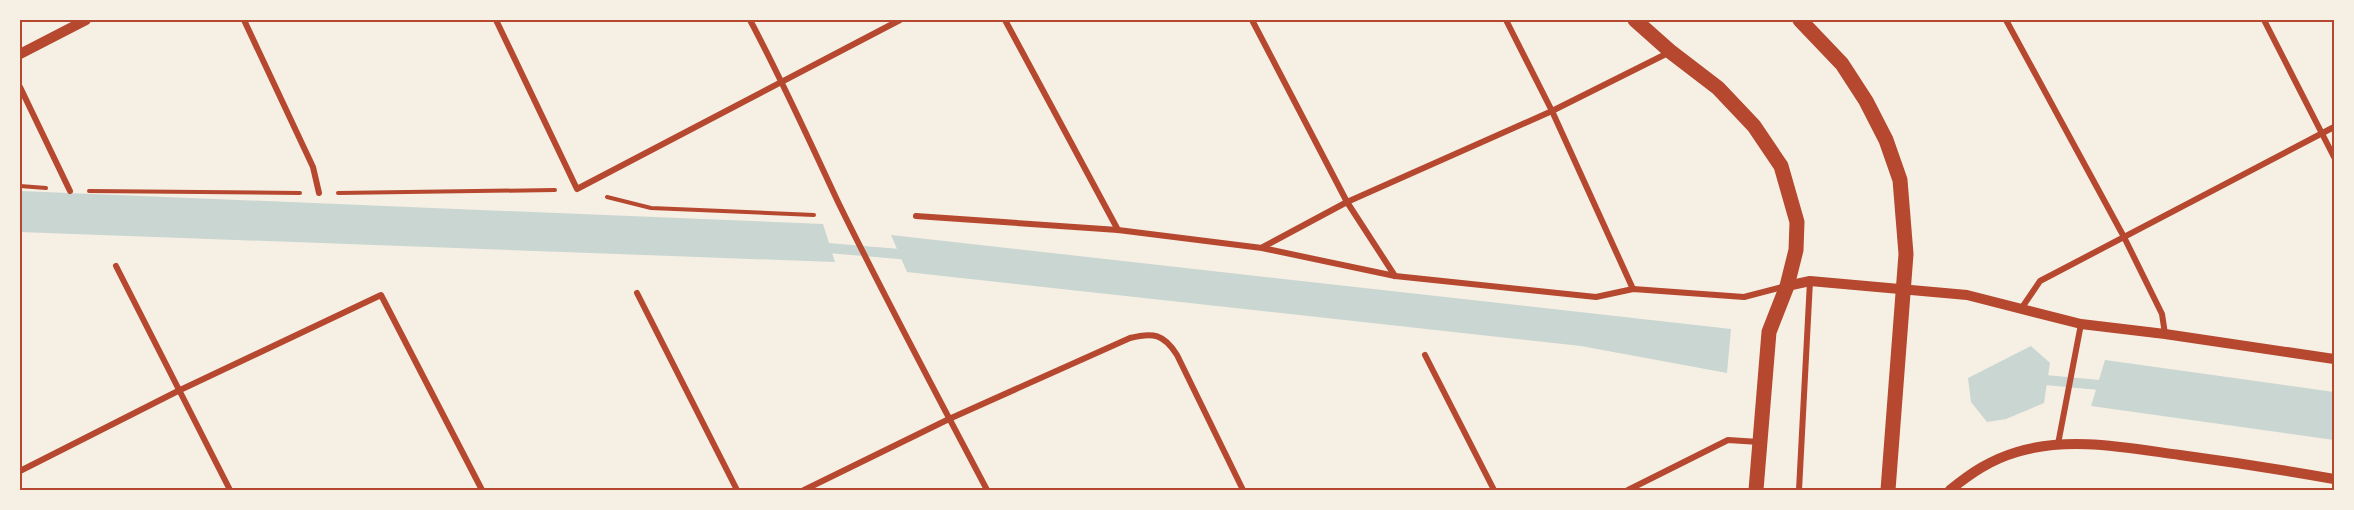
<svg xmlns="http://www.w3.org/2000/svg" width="2354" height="510" viewBox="0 0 2354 510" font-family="'Fira Sans',sans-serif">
	<rect width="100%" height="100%" fill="#f6efe4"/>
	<g fill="#c9d6d2">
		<path d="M20 191 823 224 835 262 20 232Z"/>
		<path d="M891 235 1731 329 1727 373 1581 346 907 272Z"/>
		<path d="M2031 346 2050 363 2044 403 2006 419 1987 422 1971 402 1968 378Z"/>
		<path d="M2105 360 2334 392V440L2091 406Z"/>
	</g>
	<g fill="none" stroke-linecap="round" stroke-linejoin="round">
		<g stroke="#c9d6d2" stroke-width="10">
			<path d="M816 247 911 255"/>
			<path d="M2034 379 2111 386"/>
		</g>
		<g stroke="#b5482f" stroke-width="4">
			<path d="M20 186 46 188"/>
			<path d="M89 191 300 193"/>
			<path d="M338 193 555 190"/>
			<path d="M607 197 651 208 814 215"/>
		</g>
		<g stroke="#b5482f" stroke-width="6">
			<path d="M244 20 313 167 319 193"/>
			<path d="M496 20 577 189 900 20"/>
			<path d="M750 20C782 80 810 142 839 204 886 300 937 395 987 490"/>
			<path d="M1005 20 1118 230"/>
			<path d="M1252 20 1347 202 1395 276"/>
			<path d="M1506 20 1552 111 1633 289"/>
			<path d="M2006 20 2124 237 2162 314 2165 334"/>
			<path d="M2264 20 2334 157"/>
			<path d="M20 87 70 191"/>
			<path d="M916 216 1118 230 1262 248 1395 276 1596 297 1633 289 1744 297 1786 286"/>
			<path d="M1263 247 1347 202 1552 111 1670 52"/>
			<path d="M116 266 230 490"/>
			<path d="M637 293 737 490"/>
			<path d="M2021 309 2040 281 2334 127"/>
			<path d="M1425 355 1494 490"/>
			<path d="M2058 444 2081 324"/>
			<path d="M20 471 178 391 381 295 482 490"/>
			<path d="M804 490 949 419 1130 338C1153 332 1164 334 1177 355L1243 490"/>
			<path d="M1628 490 1728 440 1759 442"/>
			<path d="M1799 490 1810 281"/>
		</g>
		<g stroke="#b5482f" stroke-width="10">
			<path d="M20 54 86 20"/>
			<path d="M1787 286 1810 281 1967 295 2081 324 2165 334 2334 359"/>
			<path d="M1950 490C1971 473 1990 460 2017 452 2069 436 2128 448 2180 455 2232 462 2283 470 2334 479"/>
		</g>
		<g stroke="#b5482f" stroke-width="15">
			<path d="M1635 20 1671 52 1718 88 1754 126 1781 166 1797 222 1796 250 1787 286 1769 332 1756 490"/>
			<path d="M1800 20 1842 64 1866 101 1886 140 1900 180 1906 254 1888 490"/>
		</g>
	</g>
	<rect width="2354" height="510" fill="none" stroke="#f6efe4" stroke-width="42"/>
	<rect x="21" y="21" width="2312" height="468" fill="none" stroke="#b5482f" stroke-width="2"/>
</svg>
